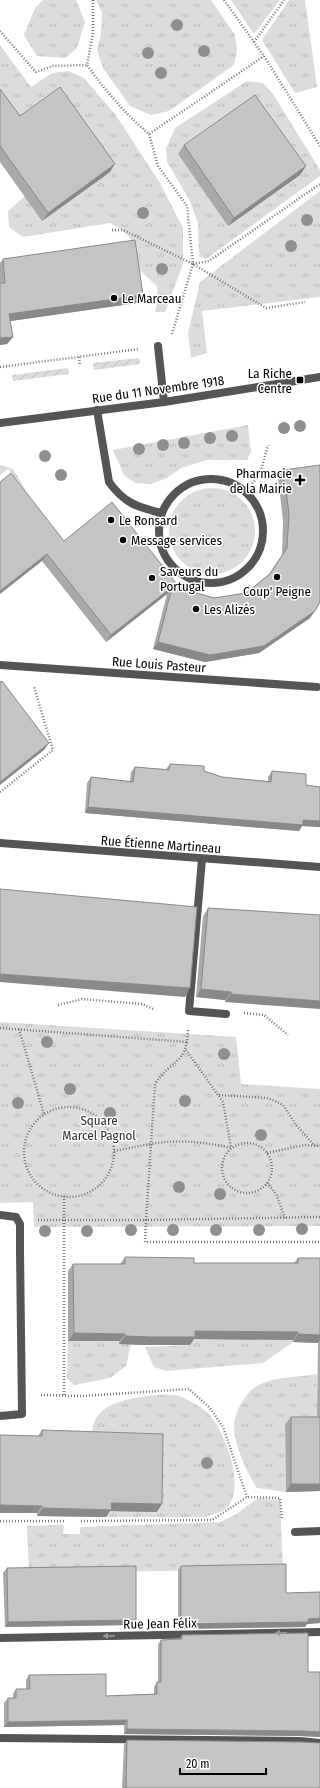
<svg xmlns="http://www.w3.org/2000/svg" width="320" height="1788" viewBox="0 0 320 1788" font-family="'Fira Sans Condensed',sans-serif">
	<defs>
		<pattern id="grass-tufts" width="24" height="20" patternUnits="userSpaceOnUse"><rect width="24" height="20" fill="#dcdcdc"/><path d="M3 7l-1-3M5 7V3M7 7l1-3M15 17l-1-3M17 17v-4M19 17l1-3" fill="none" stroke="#bbb"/></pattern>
		<pattern id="garden-furrows" width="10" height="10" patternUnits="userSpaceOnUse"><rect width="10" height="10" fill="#dcdcdc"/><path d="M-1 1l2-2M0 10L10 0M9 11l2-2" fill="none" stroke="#bbb"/></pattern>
	</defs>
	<rect width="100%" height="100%" fill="#fff"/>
	<g fill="url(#grass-tufts)">
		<path d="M43 0H76L85 22 77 48 65 58 37 56 24 35 35 8Z"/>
		<path d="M96 0H211L235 35 237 50 234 65 169 111 151 115 130 106 103 68 97 50 101 34 102 12Z"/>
		<path d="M231 0H280L254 34Z"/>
		<path d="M289 0H305L317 87 295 93 262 40Z"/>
		<path d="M0 45 31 87 52 73 68 71 84 78 115 114 160 183 183 228V264L165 312H155L158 300 157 286 137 268C134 243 135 236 110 223L23 237 9 227 8 211 25 196 14 124 0 105Z"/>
		<path d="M247 81 263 83 273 94 320 170V176L206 259 199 256 198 223 189 199 167 162 166 149 175 128Z"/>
		<path d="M320 191V297L202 311 207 353 191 358 188 333 200 282Z"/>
		<path d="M248 425 251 452 247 460H207L181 468 167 478 151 484 135 483 124 475 113 450Z"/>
		<path d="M0 465 13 469 27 492 8 469 0 475Z"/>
		<circle cx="212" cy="531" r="43"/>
		<path d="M0 1022 236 1037 241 1084 320 1089V1226L34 1227 33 1202 0 1203Z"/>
		<path d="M189 1339 293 1340V1342L263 1363 166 1371 154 1367 145 1347 190 1345Z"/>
		<path d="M68 1341H119L120 1344H131L126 1366 110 1378 74 1385 67 1378Z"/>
		<path d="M317 1374V1428L285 1425 286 1492 257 1488C247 1473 235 1446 234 1428 234 1413 245 1393 257 1386 271 1377 301 1377 317 1374Z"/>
		<path d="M158 1395C165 1395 176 1394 182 1397 192 1402 206 1409 212 1418 226 1436 242 1480 231 1502 227 1511 214 1514 205 1517H106C102 1452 55 1403 158 1395Z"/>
		<path d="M258 1498 280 1500 283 1569 29 1573 27 1526 64 1525 63 1534H80V1527L220 1522 235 1515Z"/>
	</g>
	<g fill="url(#garden-furrows)">
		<path d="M139 358 140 364 94 370 93 363Z"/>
		<path d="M68 368 69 374 13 381 12 375Z"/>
	</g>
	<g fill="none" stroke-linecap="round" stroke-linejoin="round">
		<g stroke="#777" stroke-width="2.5" stroke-dasharray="1 2" stroke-linecap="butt">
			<path d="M93 0V33L87 65C105 90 125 114 149 134L264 56"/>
			<path d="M224 0 264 56 320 146"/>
			<path d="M0 31 36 72 53 66 87 65"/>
			<path d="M254 42 284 0"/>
			<path d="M149 134 158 166 187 206 193 264 172 334"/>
			<path d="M112 230H123L193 264 266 308 305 302"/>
			<path d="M193 264 209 261 320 184"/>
			<path d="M79 357 80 366"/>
			<path d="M0 367 139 349"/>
			<path d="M247 491 260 474 268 445"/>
			<path d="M0 792 53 750 34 687"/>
			<path d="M58 1005 82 999 142 1004 153 1009"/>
			<path d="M244 1013 264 1015 288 1035"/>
			<path d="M0 1028 188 1042"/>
			<path d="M19 1029 44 1114"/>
			<path d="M219 1095 267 1098 275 1101 283 1105 297 1126 315 1146"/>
			<circle cx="69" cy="1152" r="45"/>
			<circle cx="247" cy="1168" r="25"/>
			<path d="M114 1151C126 1149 138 1146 151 1144 178 1139 205 1142 231 1148L223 1102 186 1050"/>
			<path d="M267 1153 305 1145 320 1146"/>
			<path d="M267 1183 276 1194 285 1218"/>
			<path d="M64 1196V1396"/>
			<path d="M320 1217 146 1220 145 1242H320"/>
			<path d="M38 1220H146L155 1084C171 1059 187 1065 188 1030"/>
			<path d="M41 1395 83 1396 189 1389 210 1408 223 1427 247 1497"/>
			<path d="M0 1521H64"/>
			<path d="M81 1521 212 1520 247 1497 280 1498 282 1519"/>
		</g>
		<g stroke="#555" stroke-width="8">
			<path d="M158 346 164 402"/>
			<path d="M97 410 109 482C124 503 137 507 161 513"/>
			<circle cx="211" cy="531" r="52"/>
			<path d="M202 859 189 1011 226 1014"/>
			<path d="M0 1215 16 1217 20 1224V1250"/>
			<path d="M0 1738 300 1741 320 1743"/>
		</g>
		<g stroke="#555" stroke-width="8">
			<path d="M0 423 164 402 320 377"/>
			<path d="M0 665 317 687"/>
			<path d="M0 843 320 867"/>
			<path d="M0 1416 22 1414 20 1250"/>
			<path d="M295 1532 320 1531"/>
			<path d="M0 1638 320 1632"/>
		</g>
	</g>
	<g fill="#8f8f8f">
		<circle cx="177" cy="25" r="6"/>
		<circle cx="204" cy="51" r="6"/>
		<circle cx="148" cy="53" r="6"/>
		<circle cx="161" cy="73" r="6"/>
		<circle cx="143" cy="213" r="6"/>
		<circle cx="307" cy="220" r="6"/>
		<circle cx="291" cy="246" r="6"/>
		<circle cx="162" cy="269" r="6"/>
		<circle cx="300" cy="426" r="6"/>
		<circle cx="284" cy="428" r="6"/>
		<circle cx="232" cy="436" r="6"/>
		<circle cx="210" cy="438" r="6"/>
		<circle cx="184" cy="443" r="6"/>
		<circle cx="163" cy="445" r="6"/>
		<circle cx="139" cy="449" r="6"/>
		<circle cx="45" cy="456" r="6"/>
		<circle cx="61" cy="475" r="6"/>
		<circle cx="47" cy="1042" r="6"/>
		<circle cx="224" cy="1054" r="6"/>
		<circle cx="70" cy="1089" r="6"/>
		<circle cx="185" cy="1101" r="6"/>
		<circle cx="18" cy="1103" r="6"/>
		<circle cx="110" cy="1113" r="6"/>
		<circle cx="261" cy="1135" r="6"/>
		<circle cx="179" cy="1187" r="6"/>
		<circle cx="220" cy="1194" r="6"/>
		<circle cx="302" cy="1229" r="6"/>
		<circle cx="131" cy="1230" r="6"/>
		<circle cx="173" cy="1230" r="6"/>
		<circle cx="216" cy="1230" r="6"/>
		<circle cx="259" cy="1230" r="6"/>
		<circle cx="45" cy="1231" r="6"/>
		<circle cx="87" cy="1231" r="6"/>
		<circle cx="207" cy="1463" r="6"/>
	</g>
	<g fill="#a9a9a9">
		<path d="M0 89 20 116 110 172 42 221 0 162Z"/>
		<path d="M184 145 306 166 300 175 228 226 178 154Z"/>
		<path d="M3 259 143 295 137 303 10 321 13 337 7 344 0 345V263Z"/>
		<path d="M283 470 310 618 259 653 205 662 153 649 167 594 106 642 42 561 0 482 64 541 176 583 174 586 214 598 246 593 269 574 282 555 283 521 278 477Z"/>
		<path d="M170 764 204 771 222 777 268 781V777L272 771 306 785 320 787V827L302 826 299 831 85 813 87 783 91 777 130 781 131 772 135 767 166 769Z"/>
		<path d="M208 908 320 915 225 1002V1000L196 997 203 916Z"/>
		<path d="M125 1257 194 1263H294L298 1258H320V1491L286 1492 285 1424 291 1417H317L318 1343 293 1342V1340L194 1339 190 1345H145L119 1344V1341H68V1271L73 1264H120Z"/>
		<path d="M42 1430 157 1512 110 1511 106 1517 37 1516 38 1436Z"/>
		<path d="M181 1566 286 1593 320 1592V1623L307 1624 305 1627 178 1629V1570Z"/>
		<path d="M7 1568 132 1625 5 1627 3 1573Z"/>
		<path d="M182 1635 308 1672H320V1737L300 1736 124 1734V1725L4 1727V1703L8 1698H13V1694L16 1689H26V1680L29 1675 106 1696 154 1694V1687L157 1682H158V1644L161 1640H179Z"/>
		<path d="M127 1740 320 1788H122L124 1745Z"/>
	</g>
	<g fill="#898989">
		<path d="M115 164 110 172 42 221 48 213Z"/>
		<path d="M306 166 300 175 228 226 234 218Z"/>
		<path d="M143 295 137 303 4 322 9 314Z"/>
		<path d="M13 337 7 344 0 345V338Z"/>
		<path d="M47 554 42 561 0 594V591Z"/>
		<path d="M172 587 167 594 106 642 111 635Z"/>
		<path d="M315 611 310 618 259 653 205 662 153 649 158 642Z"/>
		<path d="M49 743 44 750 0 785V782Z"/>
		<path d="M88 807 320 821V827L302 826 299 831 85 813Z"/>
		<path d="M0 974 190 988 185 997 0 982Z"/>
		<path d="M201 989 231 992 225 1000 196 997Z"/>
		<path d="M231 994 320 1001V1009L225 1002Z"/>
		<path d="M195 1331 298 1332 293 1340 194 1339 190 1345H145L119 1344 125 1336Z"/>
		<path d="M74 1333 125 1334 119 1341H68Z"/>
		<path d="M298 1334 320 1335V1340L318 1343 293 1342Z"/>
		<path d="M291 1484H320V1491L286 1492Z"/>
		<path d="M111 1503 162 1504 157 1512 110 1511 106 1517 37 1516 43 1508Z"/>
		<path d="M0 1505 42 1506 37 1513H0Z"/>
		<path d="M320 1618V1623L307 1624 305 1627 178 1629 181 1624Z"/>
		<path d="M136 1620 132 1625 5 1627 8 1622Z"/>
		<path d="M127 1720 124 1725 4 1727 8 1722Z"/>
		<path d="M127 1729 303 1731 320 1732V1737L300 1736 124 1734Z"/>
	</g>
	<g fill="#c4c4c4" stroke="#898989">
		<path d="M60 87 115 164 48 213 0 146V89L20 116Z"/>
		<path d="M255 95 306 166 234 218 184 145Z"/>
		<path d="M135 240 143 295 9 314 13 337 0 338V283H5L3 259Z"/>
		<path d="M320 465V602L315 611 264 646 210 655 158 642 172 587 111 635 47 554 0 591V482L11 473 64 541 112 502 176 583 173 586 214 598 246 593 270 574 287 548 289 513 283 470Z"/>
		<path d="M2 681 49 743 0 782V682Z"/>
		<path d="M170 764 204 766V771L222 777 271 782 272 771 306 774V785L320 787V821L303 820V825L88 807 91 777 133 782 135 767 169 770Z"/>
		<path d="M0 889 197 907 190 988 0 974Z"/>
		<path d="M208 908 320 915V1001L231 994V992L201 989Z"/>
		<path d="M125 1257 194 1258V1263H298V1258H320V1335L298 1334V1332L195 1331V1337H151L125 1336V1334L74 1333 73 1264H125Z"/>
		<rect x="291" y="1417" width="29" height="67"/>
		<path d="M42 1430 163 1434 162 1504 111 1503 112 1510 43 1508 42 1506 0 1505V1435L42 1436Z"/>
		<path d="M286 1564V1593L320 1592V1618L308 1619V1622L181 1624V1566Z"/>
		<path d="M136 1566V1620L8 1622 7 1568Z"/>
		<path d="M308 1633V1672H320V1732L303 1731 127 1729V1720L8 1722V1698H16V1689H30L29 1675 106 1674V1696L157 1694V1682H161V1640L182 1639V1635Z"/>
		<path d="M127 1740 303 1742 320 1743V1788H126Z"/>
	</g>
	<defs><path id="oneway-solid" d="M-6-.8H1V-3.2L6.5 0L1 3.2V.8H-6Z"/></defs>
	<g fill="#999">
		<use href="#oneway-solid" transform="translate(281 1633) rotate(179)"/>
		<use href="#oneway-solid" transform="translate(109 1636) rotate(179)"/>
	</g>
	<g fill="#000" stroke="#fff" stroke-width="1.5">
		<circle cx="114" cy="298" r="4"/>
		<rect x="296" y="376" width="8" height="8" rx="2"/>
		<path d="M298 474h4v4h4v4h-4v4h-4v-4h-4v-4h4z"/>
		<circle cx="111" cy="520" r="4"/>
		<circle cx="123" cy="540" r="4"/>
		<circle cx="277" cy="577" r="4"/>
		<circle cx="152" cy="578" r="4"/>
		<circle cx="196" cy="609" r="4"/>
	</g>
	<g text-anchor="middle" stroke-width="3" stroke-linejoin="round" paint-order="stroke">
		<g font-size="13" fill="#000" stroke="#fff" text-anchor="start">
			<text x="122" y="303">Le Marceau</text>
			<text x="292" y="378" text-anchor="end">La Riche<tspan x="292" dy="15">Centre</tspan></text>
			<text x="292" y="478" text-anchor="end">Pharmacie<tspan x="292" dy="15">de la Mairie</tspan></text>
			<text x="119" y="525">Le Ronsard</text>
			<text x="131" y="545">Message services</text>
			<text x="160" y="576">Saveurs du<tspan x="160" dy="15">Portugal</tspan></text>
			<text x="277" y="596" text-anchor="middle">Coup' Peigne</text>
			<text x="204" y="614">Les Alizés</text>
		</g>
		<g font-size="13" fill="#000" stroke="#fff">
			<text transform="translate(158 389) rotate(-8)" y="5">Rue du 11 Novembre 1918</text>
			<text transform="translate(159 664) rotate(4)" y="5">Rue Louis Pasteur</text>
			<text transform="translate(161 844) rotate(4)" y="5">Rue Étienne Martineau</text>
			<text transform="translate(160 1623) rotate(-1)" y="5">Rue Jean Félix</text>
		</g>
		<g font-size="13" fill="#333" stroke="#fff">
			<text x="99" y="1125">Square<tspan x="99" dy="15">Marcel Pagnol</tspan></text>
		</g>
	</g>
	<path d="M180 1768v6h86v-6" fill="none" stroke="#000000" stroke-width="2"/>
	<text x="186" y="1768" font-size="12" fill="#000000" stroke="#ffffff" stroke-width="3" paint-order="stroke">20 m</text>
</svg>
